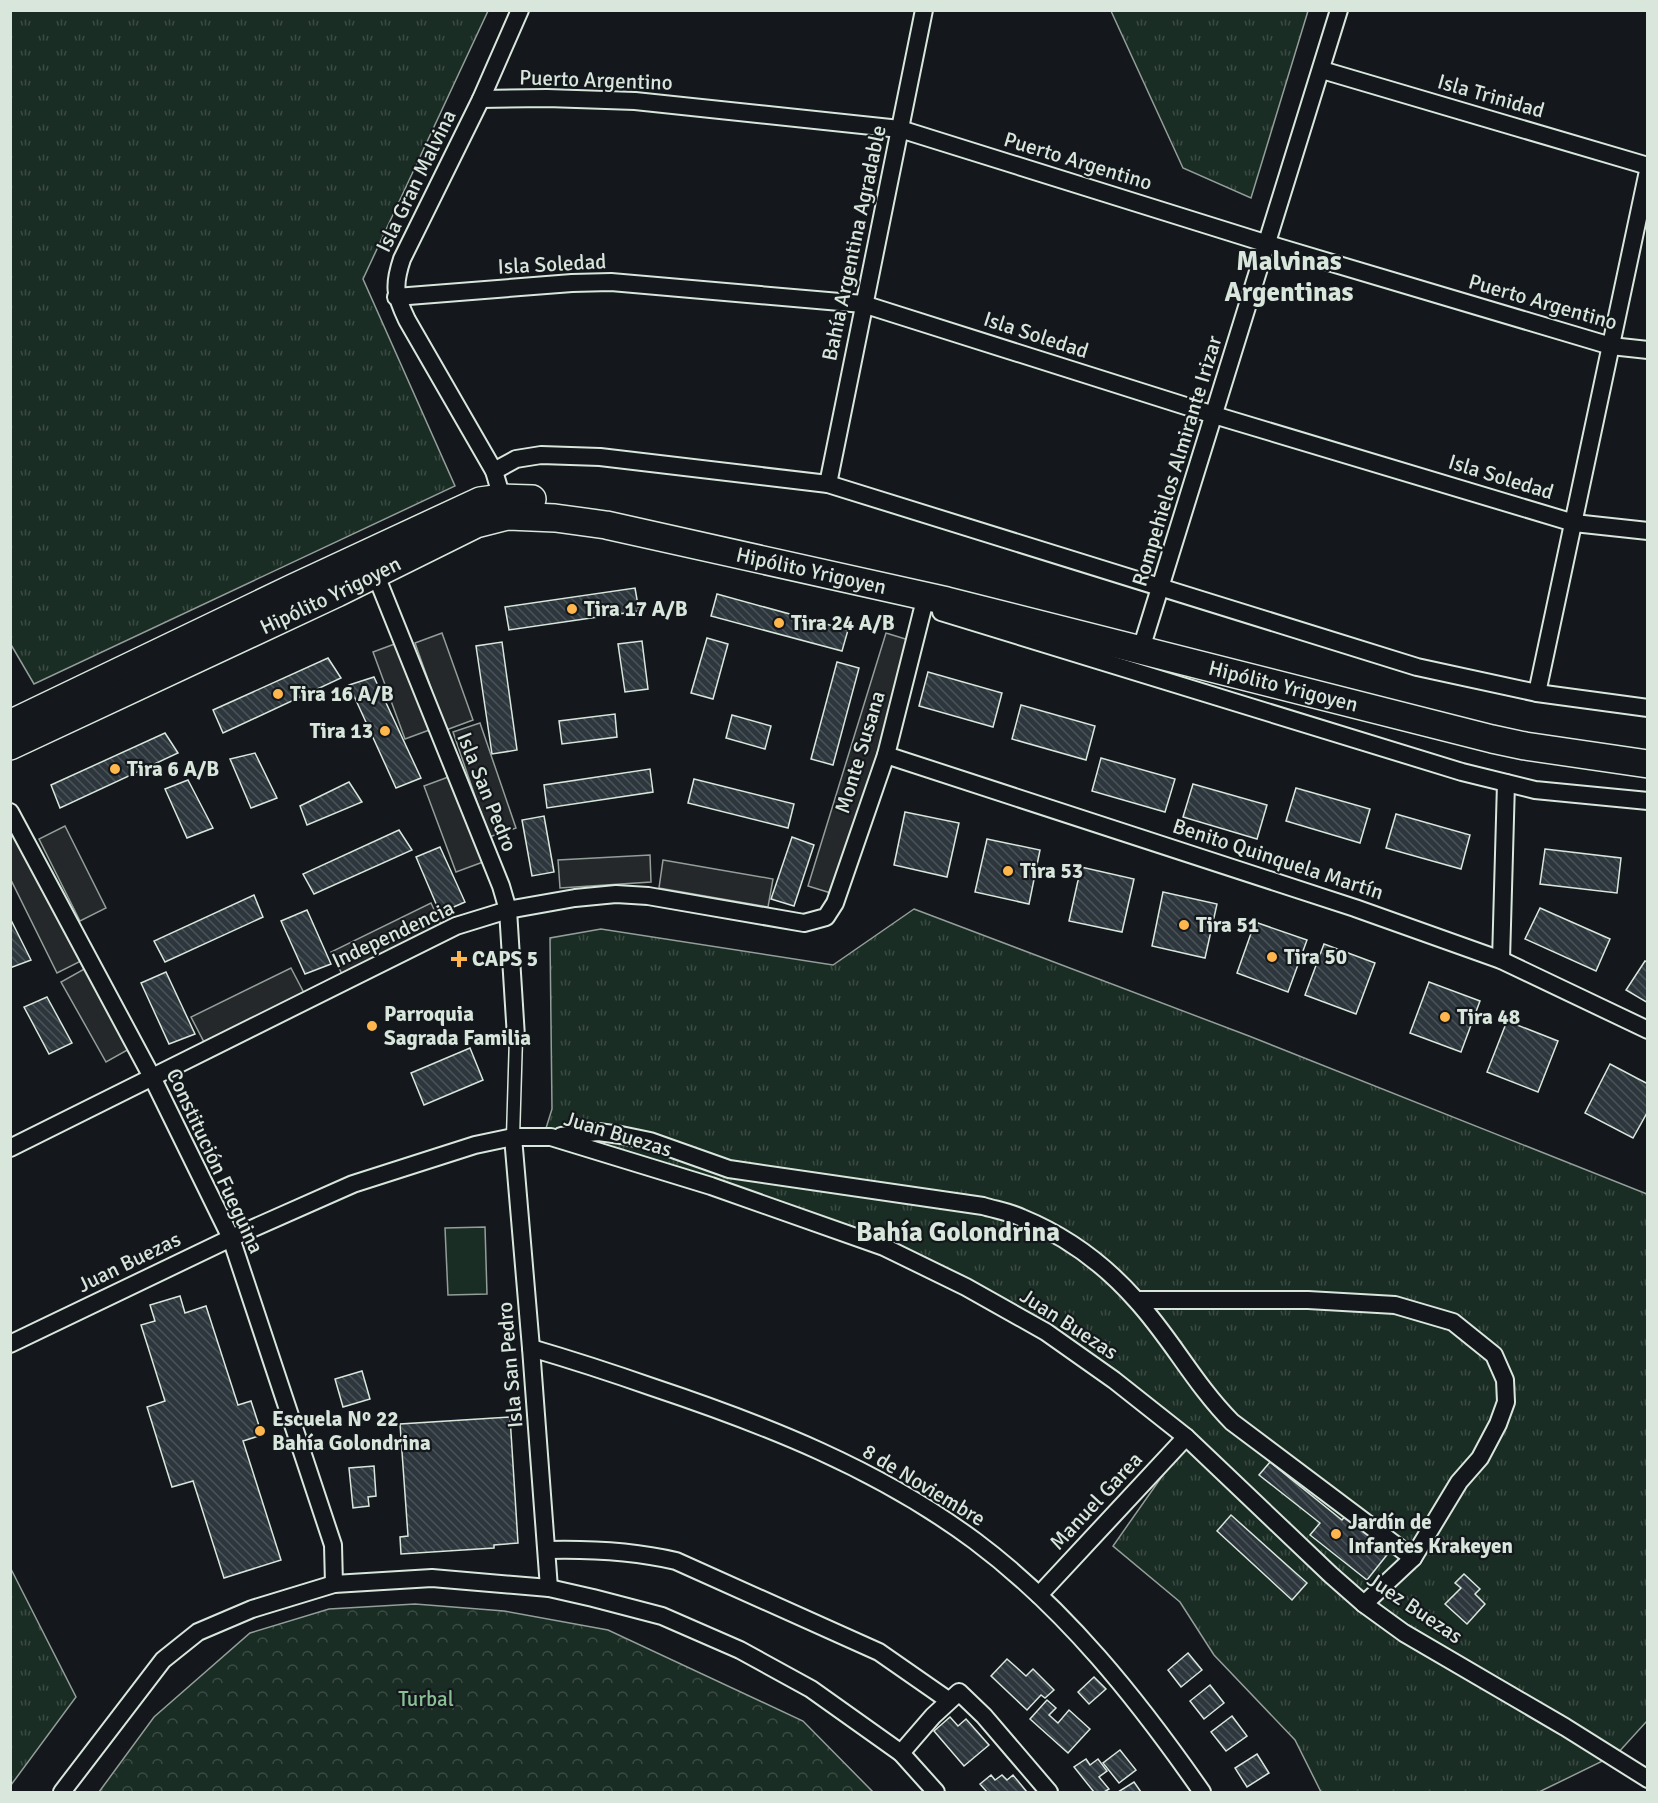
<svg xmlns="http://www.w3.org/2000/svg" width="1658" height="1803" viewBox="0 0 1658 1803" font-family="Signika,sans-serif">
	<defs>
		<pattern id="grass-tufts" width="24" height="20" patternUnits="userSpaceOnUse" patternTransform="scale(1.5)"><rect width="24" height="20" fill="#1a2d24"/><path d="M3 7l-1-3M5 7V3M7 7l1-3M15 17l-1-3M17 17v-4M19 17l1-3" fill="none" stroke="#3b4b43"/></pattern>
		<pattern id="park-crowns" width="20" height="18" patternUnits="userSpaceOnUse" patternTransform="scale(1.5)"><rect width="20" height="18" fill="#1a2d24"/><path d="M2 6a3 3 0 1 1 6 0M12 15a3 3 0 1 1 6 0" fill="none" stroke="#3b4b43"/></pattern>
		<pattern id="building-back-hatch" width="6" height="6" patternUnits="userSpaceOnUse" patternTransform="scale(1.5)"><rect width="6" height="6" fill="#2c363c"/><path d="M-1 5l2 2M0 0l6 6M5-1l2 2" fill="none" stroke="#4a5358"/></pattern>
	</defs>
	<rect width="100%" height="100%" fill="#14181c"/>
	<g fill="url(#grass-tufts)" stroke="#939e99" stroke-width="1.5">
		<path d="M10 11H488L363 279 455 486 34 684 10 643Z"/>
		<path d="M1111 11H1308L1251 198 1183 168Z"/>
		<path d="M914 909 1249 1036 1647 1194V1721L1617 1754 1539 1792H1321L1295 1740 1214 1655 1180 1602 1113 1546 1189 1438 1048 1330 885 1245 542 1141 552 1109 550 938 601 929 833 965Z"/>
		<path d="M11 1569 76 1697 11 1785Z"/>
	</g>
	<path fill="url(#park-crowns)" stroke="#939e99" stroke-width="1.5" d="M415 1604 504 1611 608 1630 803 1721 873 1792H99L154 1717 250 1633 329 1609Z"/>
	<path fill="#1a2d24" stroke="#939e99" stroke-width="1.5" d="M485 1227 487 1294 448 1295 445 1228Z"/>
	<g fill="#24282b" stroke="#939e99" stroke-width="1.5">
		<path d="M442 633 473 720 446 730 415 643Z"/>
		<path d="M886 633 912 641 834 894 808 886Z"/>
		<path d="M400 642 432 729 405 739 373 652Z"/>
		<path d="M480 723 516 828 489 837 453 732Z"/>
		<path d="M451 776 483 862 456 872 424 786Z"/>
		<path d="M10 820 81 961 57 973 11 880Z"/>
		<path d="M65 826 106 908 80 921 39 839Z"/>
		<path d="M650 855 651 882 560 888 558 860Z"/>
		<path d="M663 860 773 879 768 907 659 888Z"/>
		<path d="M431 903 443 929 344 978 331 952Z"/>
		<path d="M86 968 131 1048 106 1062 61 982Z"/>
		<path d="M291 968 304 993 204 1042 191 1017Z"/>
	</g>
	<g fill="url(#building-back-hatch)" stroke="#d8e6dc" stroke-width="1.5">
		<path d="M635 588 639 611 509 630 505 607Z"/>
		<path d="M717 594 848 630 842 651 711 616Z"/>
		<path d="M707 638 728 644 713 699 691 693Z"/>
		<path d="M642 641 648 689 625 692 618 644Z"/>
		<path d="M502 642 517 750 492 754 476 646Z"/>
		<path d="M328 658 341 678 223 733 213 710Z"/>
		<path d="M837 662 859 668 833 765 811 759Z"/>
		<path d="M928 672 1002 693 993 727 919 706Z"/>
		<path d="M374 677 421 778 396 788 349 685Z"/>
		<path d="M1021 705 1095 726 1086 760 1012 739Z"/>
		<path d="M615 714 617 737 562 744 559 721Z"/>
		<path d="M732 715 771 726 765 749 726 738Z"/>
		<path d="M165 733 178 753 60 808 51 785Z"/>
		<path d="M255 753 277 798 251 808 230 759Z"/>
		<path d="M1101 758 1175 779 1165 812 1092 791Z"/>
		<path d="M650 769 653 792 547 808 544 785Z"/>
		<path d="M694 779 794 804 788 828 688 803Z"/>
		<path d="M188 780 213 828 187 838 165 789Z"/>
		<path d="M349 782 362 802 307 825 300 806Z"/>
		<path d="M1193 784 1267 805 1257 839 1183 817Z"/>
		<path d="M1296 788 1370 809 1360 843 1286 821Z"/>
		<path d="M905 812 959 823 947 877 894 865Z"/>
		<path d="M1396 814 1470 835 1461 869 1386 848Z"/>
		<path d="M544 816 554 872 532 876 522 820Z"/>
		<path d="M399 830 412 850 314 894 303 874Z"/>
		<path d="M792 837 814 845 794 906 771 899Z"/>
		<path d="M987 839 1040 850 1029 904 975 892Z"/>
		<path d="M440 847 465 902 440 913 416 857Z"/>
		<path d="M1545 849 1621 858 1617 893 1540 884Z"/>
		<path d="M1081 867 1134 879 1122 932 1069 921Z"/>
		<path d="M1163 892 1217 904 1205 958 1152 946Z"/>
		<path d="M254 895 263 917 165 962 154 941Z"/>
		<path d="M1540 908 1610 939 1596 971 1525 939Z"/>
		<path d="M307 910 331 964 305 974 281 921Z"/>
		<path d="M10 918 31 960 10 968Z"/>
		<path d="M1255 922 1307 940 1288 992 1237 973Z"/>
		<path d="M1324 944 1375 963 1356 1014 1305 995Z"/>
		<path d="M1645 961 1648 962V1003L1626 990Z"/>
		<path d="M166 972 195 1034 169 1044 141 983Z"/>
		<path d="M1429 982 1480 1001 1461 1052 1410 1033Z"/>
		<path d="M47 997 72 1043 49 1054 24 1007Z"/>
		<path d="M1507 1021 1558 1041 1538 1092 1487 1072Z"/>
		<path d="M470 1048 483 1080 424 1105 411 1073Z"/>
		<path d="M1610 1064 1648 1084V1111L1633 1138 1585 1113Z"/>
		<path d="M180 1296 185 1313 206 1306 238 1405 251 1401 262 1435 243 1441 281 1560 224 1578 193 1481 172 1487 147 1407 165 1401 141 1325 155 1321 150 1305Z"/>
		<path d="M362 1371 370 1399 343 1407 335 1379Z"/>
		<path d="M510 1417 518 1543 494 1545V1548L401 1554 400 1537 408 1536 400 1424Z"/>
		<path d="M1270 1462 1342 1520 1346 1515 1390 1551 1367 1580 1310 1535 1320 1523 1259 1475Z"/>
		<path d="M374 1466 376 1496 368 1497 369 1506 353 1508 349 1468Z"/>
		<path d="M1231 1515 1307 1583 1292 1600 1217 1531Z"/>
		<path d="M1464 1574 1480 1589 1475 1594 1485 1604 1467 1624 1445 1604 1461 1588 1455 1583Z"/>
		<path d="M1188 1653 1202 1670 1181 1687 1168 1670Z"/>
		<path d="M1007 1659 1026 1676 1033 1669 1054 1690 1045 1698 1041 1695 1027 1710 991 1676Z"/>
		<path d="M1094 1677 1106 1689 1089 1704 1078 1692Z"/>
		<path d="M1210 1685 1224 1703 1204 1719 1190 1701Z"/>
		<path d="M1047 1700 1056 1708 1049 1715 1058 1723 1069 1710 1090 1729 1068 1753 1030 1719Z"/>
		<path d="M1232 1716 1247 1736 1226 1751 1211 1732Z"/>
		<path d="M950 1717 958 1726 966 1719 989 1745 964 1766 934 1731Z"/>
		<path d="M1120 1750 1136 1770 1119 1783 1103 1763Z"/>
		<path d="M1257 1754 1269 1773 1247 1787 1235 1768Z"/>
		<path d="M1086 1759 1090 1765 1098 1759 1107 1771 1099 1777 1109 1789 1104 1792H1094L1074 1767Z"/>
		<path d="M991 1775 995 1780 1002 1775 1007 1780 1013 1775 1027 1792H987L980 1784Z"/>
		<path d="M1134 1782 1141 1792H1118Z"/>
	</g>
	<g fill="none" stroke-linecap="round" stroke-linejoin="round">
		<defs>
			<path id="pedestrian" d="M513 1137 516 1037"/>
			<g id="minor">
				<path d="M1322 70 1648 166"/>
				<path d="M481 99 547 98 635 101 900 129 1268 244 1611 346 1648 350"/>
				<path d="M396 297 572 283 611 282 863 304 1214 415 1574 523 1648 531"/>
				<path d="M494 471 516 459 541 455 600 457 828 484 1417 667 1537 693 1648 708"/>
				<path d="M828 484 924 10"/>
				<path d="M502 498 494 471 407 320C395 295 393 286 402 259L481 99 520 10"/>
				<path d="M375 573 501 886 508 910 516 1037"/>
				<path d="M941 612 1462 772 1535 790 1648 801"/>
				<path d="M1141 649 1339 10"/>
				<path d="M1537 693 1648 171"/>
				<path d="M886 755 1355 908 1501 960 1648 1030"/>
				<path d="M10 812 152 1077 231 1238 333 1545 334 1584"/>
				<path d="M1501 960 1506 783"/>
				<path d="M561 1136 598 1132 621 1135 650 1141 729 1169 983 1206C996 1210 1010 1212 1022 1218 1066 1236 1105 1265 1136 1300 1171 1338 1195 1385 1232 1422L1413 1558"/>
				<path d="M513 1137 531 1348 549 1588"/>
				<path d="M10 1148 456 926 508 910 575 898 616 894 648 896 804 923 826 917 835 903 886 755 926 596"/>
				<path d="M1137 1300H1308L1395 1305 1453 1322 1494 1355 1505 1380 1506 1402 1498 1424 1480 1458 1459 1482 1413 1558 1364 1604"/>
				<path d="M10 1344 231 1238 353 1184 475 1145 513 1137H551L711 1186 884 1247 966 1287 1046 1332 1114 1380 1186 1437 1331 1575 1364 1604 1404 1633 1565 1727 1648 1779"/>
				<path d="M531 1348C572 1360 612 1373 652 1387 766 1425 878 1469 975 1541 1066 1609 1138 1700 1202 1792"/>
				<path d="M547 1550C590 1549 633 1551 676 1561L879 1652 948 1700"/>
				<path d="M1039 1595 1186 1437"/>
				<path d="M901 1753 933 1716 959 1692 984 1716 1049 1792"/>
				<path d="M62 1792 163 1660 198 1632 252 1609 334 1584 432 1578 549 1588 593 1598 662 1616 740 1650 811 1689 901 1753 936 1792"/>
			</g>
			<g id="primary">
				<path d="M10 724 293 588 480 501 502 498 532 499"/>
				<path id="s1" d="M10 746 337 593 476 524 507 516 555 518 606 525 947 601 1492 739 1525 746 1648 764"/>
			</g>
		</defs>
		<use href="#pedestrian" stroke="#d8e6dc" stroke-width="15"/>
		<use href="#minor" stroke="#d8e6dc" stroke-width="20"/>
		<use href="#primary" stroke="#d8e6dc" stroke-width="30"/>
		<use href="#pedestrian" stroke="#14181c" stroke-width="12"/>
		<use href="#minor" stroke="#14181c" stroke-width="16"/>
		<use href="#primary" stroke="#14181c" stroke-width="27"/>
	</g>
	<g fill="#ffb74d" stroke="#14181c" stroke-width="2">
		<circle cx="572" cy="609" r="6"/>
		<circle cx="779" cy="623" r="6"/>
		<circle cx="278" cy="694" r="6"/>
		<circle cx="385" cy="731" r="6"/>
		<circle cx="115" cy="769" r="6"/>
		<circle cx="1008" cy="871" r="6"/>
		<circle cx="1184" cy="925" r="6"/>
		<circle cx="1272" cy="957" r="6"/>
		<path d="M456 950h6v6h6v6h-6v6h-6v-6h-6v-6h6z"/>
		<circle cx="1445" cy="1017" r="6"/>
		<circle cx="372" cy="1026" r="6"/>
		<circle cx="260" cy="1431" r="6"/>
		<circle cx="1336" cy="1534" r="6"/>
	</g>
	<g text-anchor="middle" stroke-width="4.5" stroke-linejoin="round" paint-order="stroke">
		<g font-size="21" fill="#d8e6dc" stroke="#14181c">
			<text transform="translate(596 80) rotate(2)" y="7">Puerto Argentino</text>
			<text transform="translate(1491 96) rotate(16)" y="7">Isla Trinidad</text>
			<text transform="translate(1078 161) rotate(17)" y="7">Puerto Argentino</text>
			<text transform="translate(416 181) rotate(-64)" y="7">Isla Gran Malvina</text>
			<text transform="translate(854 243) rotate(-78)" y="7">Bahía Argentina Agradable</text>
			<text transform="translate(552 264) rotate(-3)" y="7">Isla Soledad</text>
			<text transform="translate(1543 302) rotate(16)" y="7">Puerto Argentino</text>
			<text transform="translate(1036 335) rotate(18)" y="7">Isla Soledad</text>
			<text transform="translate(1177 461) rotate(-73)" y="7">Rompehielos Almirante Irizar</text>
			<text transform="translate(1501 477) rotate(17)" y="7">Isla Soledad</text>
			<text dy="7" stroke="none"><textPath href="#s1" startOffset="858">Hipólito Yrigoyen</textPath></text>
			<text dy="7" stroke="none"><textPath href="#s1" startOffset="354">Hipólito Yrigoyen</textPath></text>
			<text dy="7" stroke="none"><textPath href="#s1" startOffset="1344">Hipólito Yrigoyen</textPath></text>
			<text transform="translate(860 752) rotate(-73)" y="7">Monte Susana</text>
			<text transform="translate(487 792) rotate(68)" y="7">Isla San Pedro</text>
			<text transform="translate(1278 859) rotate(18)" y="7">Benito Quinquela Martín</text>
			<text transform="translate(393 934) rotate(-25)" y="7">Independencia</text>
			<text transform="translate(618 1134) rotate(17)" y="7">Juan Buezas</text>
			<text transform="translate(215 1161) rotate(65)" y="7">Constitución Fueguina</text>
			<text transform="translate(129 1262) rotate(-26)" y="7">Juan Buezas</text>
			<text transform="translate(1069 1324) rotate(33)" y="7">Juan Buezas</text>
			<text transform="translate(510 1365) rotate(-95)" y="7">Isla San Pedro</text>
			<text transform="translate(924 1485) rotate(31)" y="7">8 de Noviembre</text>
			<text transform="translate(1096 1501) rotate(-47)" y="7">Manuel Garea</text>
			<text transform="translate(1415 1608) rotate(34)" y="7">Juez Buezas</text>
		</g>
		<g font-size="21" font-weight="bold" fill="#d8e6dc" stroke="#14181c" text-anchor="start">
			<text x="584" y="616">Tira 17 A/B</text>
			<text x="791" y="630">Tira 24 A/B</text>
			<text x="290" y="701">Tira 16 A/B</text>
			<text x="373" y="738" text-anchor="end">Tira 13</text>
			<text x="127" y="776">Tira 6 A/B</text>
			<text x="1020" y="878">Tira 53</text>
			<text x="1196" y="932">Tira 51</text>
			<text x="1284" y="964">Tira 50</text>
			<text x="472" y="966">CAPS 5</text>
			<text x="384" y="1021">Parroquia<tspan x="384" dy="24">Sagrada Familia</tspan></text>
			<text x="1457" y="1024">Tira 48</text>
			<text x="272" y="1426">Escuela Nº 22<tspan x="272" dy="24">Bahía Golondrina</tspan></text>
			<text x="1348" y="1529">Jardín de<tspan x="1348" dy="24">Infantes Krakeyen</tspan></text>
		</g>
		<g font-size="21" fill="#8ac095" stroke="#14181c">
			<text x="426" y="1706">Turbal</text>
		</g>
		<g font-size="27" font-weight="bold" fill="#d8e6dc" stroke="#14181c">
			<text x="1289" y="270">Malvinas<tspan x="1289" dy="31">Argentinas</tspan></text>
			<text x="958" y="1241">Bahía Golondrina</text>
		</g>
	</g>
	<rect width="1658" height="1803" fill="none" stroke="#d8e6dc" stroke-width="24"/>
</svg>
